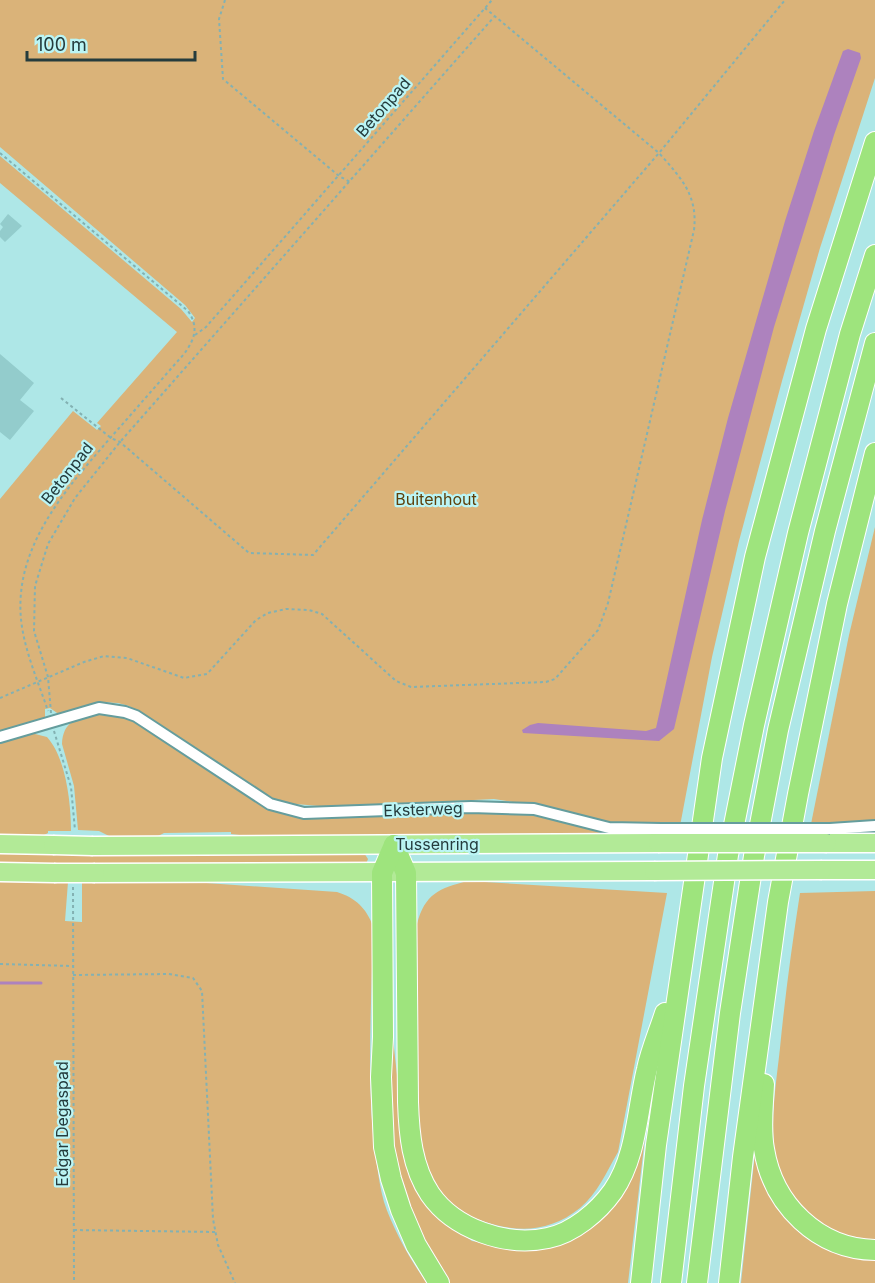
<svg xmlns="http://www.w3.org/2000/svg" width="875" height="1283" viewBox="0 0 875 1283" font-family="Inter,sans-serif">
	<rect width="100%" height="100%" fill="#aee7e7"/>
	<g fill="#dab379">
		<path d="M0 0H875V78L820 248 782 381 739 541 712 657 680 826 607 823 537 806 494 799 331 807 284 803 273 799 249 785 152 719 129 706 118 703 101 702 60 715 50 708 45 709V719L0 733V499L73 411 97 430 101 426 97 423 177 332 0 183V156L181 309 192 322 195 318 185 305 0 147Z"/>
		<path d="M875 527V821L811 824 849 635Z"/>
		<path d="M95 714 118 715 140 725 275 810 302 816C372 814 444 807 513 813 549 816 582 830 616 834L264 838 231 834V832L164 833 158 836 142 838 115 839 99 831 78 830 74 786 62 744C63 722 76 718 95 714Z"/>
		<path d="M31 733 47 737C66 758 71 803 71 831H48V833L36 839H0V741Z"/>
		<path d="M274 852 364 853 368 859 366 864 0 867V854Z"/>
		<path d="M0 880 68 882 65 921 82 922V882H192L337 892C356 898 366 908 373 926 372 995 367 1065 373 1134 376 1156 378 1180 384 1202 392 1227 411 1262 427 1283H0Z"/>
		<path d="M468 881 667 893 618 1152C607 1171 597 1194 580 1208 548 1234 513 1233 477 1219 470 1216 461 1214 456 1210 433 1193 425 1160 418 1133L417 924C425 894 439 888 468 881Z"/>
		<path d="M875 891V1239L872 1240C858 1237 841 1236 828 1229 756 1191 773 1113 780 1048 785 996 792 945 800 893Z"/>
		<path d="M392 1030 402 1120 454 1228 472 1241 516 1248 582 1231 647 1120 628 1283H446L412 1228 386 1132Z"/>
		<path d="M756 1143 782 1207 875 1255V1283H741Z"/>
	</g>
	<path fill="#ad82be" d="M848 49 860 53 861 58 834 135 774 327 725 511 674 729 659 741 523 733 522 730 530 725 538 723 646 731 656 728 702 520 728 418 785 221 814 131 843 51Z"/>
	<g fill="none" stroke-linecap="round" stroke-linejoin="round">
		<path stroke="#ad82be" stroke-width="3" d="M0 983H41"/>
	</g>
	<g fill="#93cccc">
		<path d="M8 214 22 226 5 242 0 237V231L3 227 0 224Z"/>
		<path d="M0 354 34 383 20 400 34 411 10 440 0 432Z"/>
	</g>
	<g fill="none" stroke-linecap="round" stroke-linejoin="round">
		<defs>
			<g id="minor">
				<path d="M0 737 99 708 125 712 136 716 270 804 304 813 471 807 534 809 609 828 661 829"/>
				<path d="M830 829 875 826"/>
			</g>
			<g id="trunk">
				<path d="M827 843H875"/>
				<path d="M0 844 53 845"/>
				<path d="M93 846 658 843"/>
				<path d="M822 870H875"/>
				<path d="M0 872 54 873"/>
				<path d="M95 873 654 871"/>
			</g>
			<g id="motorway">
				<path d="M394 845 406 873 408 1102C409 1134 412 1167 430 1194 454 1229 506 1247 548 1238 573 1233 598 1212 613 1191 637 1156 637 1110 647 1069 651 1050 659 1032 665 1013"/>
				<path d="M394 845 382 873 383 1037 381 1077 384 1147 391 1179 401 1210 416 1245 439 1283"/>
				<path d="M764 1084C763 1106 760 1128 764 1149 773 1205 818 1249 875 1250"/>
				<path d="M641 1283 656 1145 712 758 755 557 816 329 875 142"/>
				<path d="M671 1283 694 1086 728 855 754 725 798 533 850 334 875 255"/>
				<path d="M697 1283 730 1013 754 856 778 730 825 531 875 343"/>
				<path d="M729 1283 743 1157 778 902 798 794 837 604 875 453"/>
			</g>
		</defs>
		<use href="#minor" stroke="#659d9d" stroke-width="14"/>
		<use href="#trunk" stroke="#fff" stroke-width="21"/>
		<use href="#motorway" stroke="#fff" stroke-width="22"/>
		<g stroke="#83b1b2" stroke-width="2" stroke-dasharray="3 3" stroke-linecap="butt">
			<path d="M225 0 219 19 223 79 339 176 350 182"/>
			<path d="M0 153 188 311C199 327 195 339 184 354 160 381 136 409 112 436 68 487 14 545 21 619 24 650 38 681 48 711"/>
			<path d="M195 335 206 327 492 0"/>
			<path d="M61 398 111 438 120 442 249 553 313 555 659 153 785 0"/>
			<path d="M0 698 84 662 104 656 127 658 184 678 207 674 256 620 268 613 286 609 309 610 322 614 396 681 411 687 546 682 555 679 598 630 608 603 694 230C698 195 681 178 659 153L485 8"/>
			<path d="M51 713 48 677 34 631 35 586 48 544 75 498 120 442 494 17"/>
			<path d="M54 731 71 787 75 830"/>
			<path d="M73 887 74 1283"/>
			<path d="M0 964 73 966"/>
			<path d="M73 975 169 974 193 978 202 991 213 1219 218 1245 235 1283"/>
			<path d="M74 1230 215 1232"/>
		</g>
		<use href="#minor" stroke="#fff" stroke-width="10"/>
		<use href="#trunk" stroke="#b2ea97" stroke-width="18"/>
		<use href="#motorway" stroke="#9ee47d" stroke-width="20"/>
		<defs>
			<path id="minor-bridge" d="M661 829H830"/>
			<g id="trunk-bridge">
				<path d="M658 843H827"/>
				<path d="M53 845 93 846"/>
				<path d="M654 871 822 870"/>
				<path d="M54 873H95"/>
			</g>
		</defs>
		<use href="#minor-bridge" stroke="#659d9d" stroke-width="14" stroke-linecap="butt"/>
		<use href="#trunk-bridge" stroke="#fff" stroke-width="21" stroke-linecap="butt"/>
		<use href="#minor-bridge" stroke="#fff" stroke-width="10"/>
		<use href="#trunk-bridge" stroke="#b2ea97" stroke-width="18"/>
	</g>
	<g text-anchor="middle" stroke-width="4.5" stroke-linejoin="round" paint-order="stroke">
		<g font-size="16" fill="#253c3d" stroke="#bbf5f5">
			<text transform="translate(383 107) rotate(-49)" y="6">Betonpad</text>
			<text transform="translate(67 473) rotate(-52)" y="6">Betonpad</text>
			<text transform="translate(423 809) rotate(-2)" y="6">Eksterweg</text>
			<text x="437" y="850">Tussenring</text>
			<text transform="translate(62 1124) rotate(-90)" y="6">Edgar Degaspad</text>
		</g>
		<g font-size="16" fill="#5d3f09" stroke="#bbf5f5">
			<text x="436" y="505">Buitenhout</text>
		</g>
	</g>
	<path d="M27 51v9h168v-9" fill="none" stroke="#253c3d" stroke-width="3"/>
	<text x="36" y="51" font-size="18" fill="#253c3d" stroke="#bbf5f5" stroke-width="4.5" paint-order="stroke">100 m</text>
</svg>
